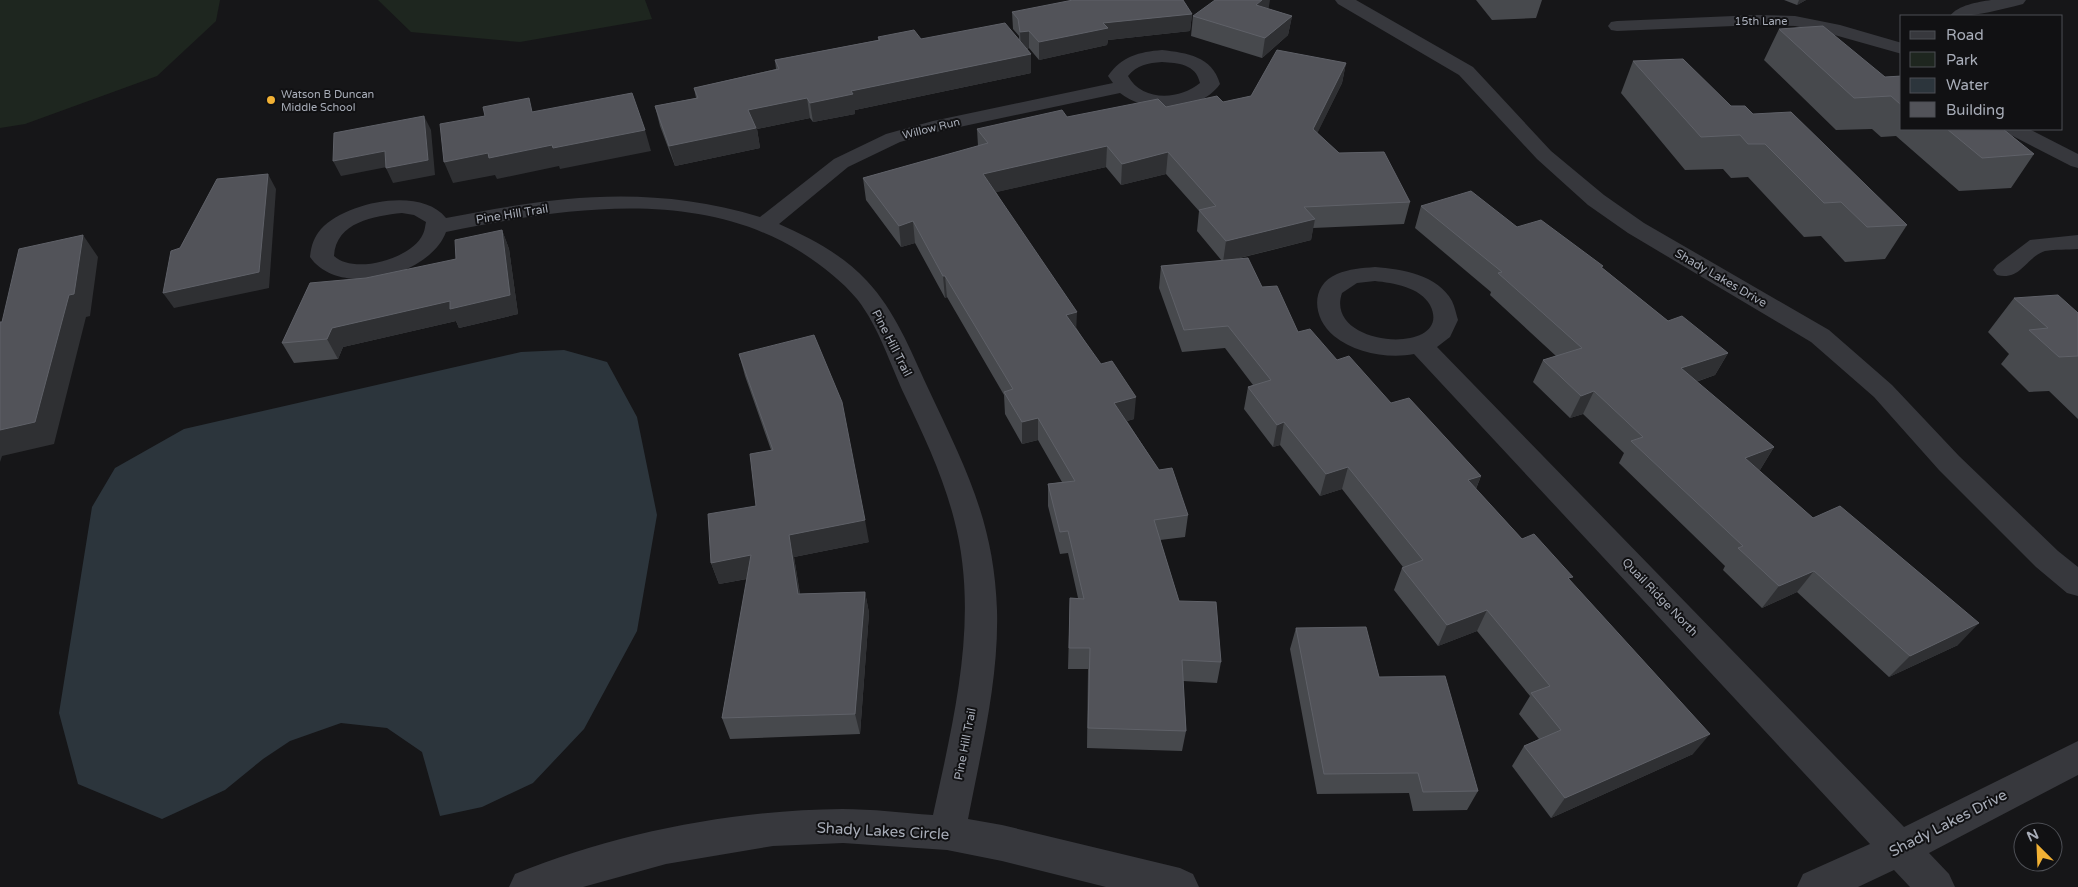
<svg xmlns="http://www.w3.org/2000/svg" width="2078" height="887" viewBox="0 0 2078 887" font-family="'Varela Round',sans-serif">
	<rect width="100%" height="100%" fill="#161618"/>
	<g fill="#1e261f">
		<path d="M0 0H220L216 21 157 76 25 124 0 128Z"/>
		<path d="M378 0H645L652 19 520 42 411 32Z"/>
	</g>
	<path fill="#2c353c" d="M564 350 607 362 637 417 657 515 637 631 584 729 533 783 482 807 440 816 422 752 387 728 341 723 290 741 263 759 225 790 162 819 78 784 59 713 92 507 115 468 184 429 521 352Z"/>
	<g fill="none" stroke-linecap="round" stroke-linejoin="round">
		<g fill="#37383d" fill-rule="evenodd">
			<path d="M1335 0H1356L1473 67 1551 151 1604 195 1644 223 1829 330 1892 385 1959 456 2058 551 2078 567V596L2067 593 2036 567 1939 470 1874 397 1811 342 1628 233 1588 205 1537 159 1459 75 1338 4Z"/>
			<path d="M1991 0H2026L2023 4C1999 10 1974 17 1950 16 1958 5 1978 2 1991 0Z"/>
			<path d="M1757 15 1795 16 1840 25 1902 43V54L1831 34 1795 26 1757 25 1617 31 1611 30 1608 26 1611 22 1617 21Z"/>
			<path d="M1162 50C1187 53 1212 56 1220 84 1200 113 1146 114 1120 93L936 132 900 142 848 167 779 224C811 238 843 255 867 281 895 311 910 349 927 386 964 465 994 520 997 610 999 680 981 751 968 819L1002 825 1180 868 1193 874 1199 887H1106L1002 861 947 850 843 843 773 846 666 864 583 887H509L515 874C615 833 733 810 842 809 872 809 903 813 933 815 954 718 980 617 954 519 943 476 924 436 905 396 890 364 879 327 857 299 841 280 821 265 801 252 695 186 561 209 446 232 430 276 339 299 310 257 311 246 314 237 321 229 346 202 421 186 446 218 558 196 649 184 760 217L834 159 886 134 933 121 1113 83 1108 76C1122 56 1139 52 1162 50ZM1162 62C1178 63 1196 64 1200 83 1180 100 1142 102 1128 76 1137 65 1148 63 1162 62ZM402 213 414 215 426 222C425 226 425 230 423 234 412 259 354 275 334 256 336 222 374 216 402 213Z"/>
			<path d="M2004 129H2029L2078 154V168L2071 166 2007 133Z"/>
			<path d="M2078 235V249C2068 250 2055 249 2045 251 2026 257 2021 281 1997 275L1993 270 1997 265 2030 240Z"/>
			<path d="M1375 267C1402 269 1438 275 1452 301 1455 307 1456 314 1458 320L1450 337 1437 347 1904 827 2078 741V775L1929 853 1949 874 1955 887H1910L1894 870 1858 887H1797L1803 874 1870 844 1414 354C1389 359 1354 353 1334 336 1313 319 1309 286 1337 274 1349 269 1362 268 1375 267ZM1375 281C1393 283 1420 287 1430 305 1456 356 1323 349 1342 293L1357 283Z"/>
		</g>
	</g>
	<g fill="#47494d">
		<path d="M1476 0H1542L1536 18 1492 20Z"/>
		<path d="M1784 0H1806L1797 5Z"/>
		<path d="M1269 9 1292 16 1288 35 1262 58 1191 36 1193 16Z"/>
		<path d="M1012 12 1192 14 1190 31 1108 40 1107 45 1039 60 1029 48 1027 49 1031 54V73L855 110V114L813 122 810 118 757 129 760 148 675 166 660 126 655 106 696 98 694 88 776 69 775 60 878 40V37L921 39H1019V36L1013 29Z"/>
		<path d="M1779 29 1885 77 1902 76V129H2003L2034 154 2011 188 1959 191 1896 136 1881 137 1872 129 1836 130 1764 60Z"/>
		<path d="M1633 61 1731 106 1907 225 1885 259 1845 262 1821 236 1804 237 1748 177 1731 178 1723 169 1685 170 1621 93Z"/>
		<path d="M1346 63 1342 83 1317 133 1339 153 1410 202 1404 224 1313 228 1311 240 1236 259 1262 287 1298 332 1337 360 1481 476 1476 489 1522 539 1570 581 1693 754 1551 818 1512 766 1524 746 1539 739 1519 714 1530 696 1477 631 1438 646 1394 590 1402 568 1403 567 1342 489 1320 496 1280 445 1273 447 1244 409 1248 387 1253 385 1225 348 1182 352 1159 288 1161 266 1222 261 1197 231 1199 211 1166 174 1121 185 1106 167 996 192 1077 329 1134 419 1127 421 1188 515 1185 537 1160 540 1179 601 1221 662 1217 683 1183 681 1186 731 1182 751 1087 748 1088 669H1068L1070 598H1078L1068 553 1060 554 1048 506V484L1062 482 1038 440 1022 444 1005 414 1004 395 947 297 945 298 915 243 901 247 866 200 863 178 978 146 977 129 1067 117 1223 102 1251 96Z"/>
		<path d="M1421 206 1517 227 1602 268 1668 321 1728 353 1715 375 1696 382 1774 447 1760 470H1758L1958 645 1889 677 1797 592 1762 608 1723 570 1725 566 1619 463 1624 453 1583 414 1570 418 1533 382 1543 360 1556 356 1490 295 1491 292 1415 228Z"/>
		<path d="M502 230 509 249 518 314 459 328 456 321 343 347 338 359 294 363 282 343 456 259Z"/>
		<path d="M2014 298 2078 313V419L2049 391 2029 392 2001 364 2009 354 1988 332Z"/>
		<path d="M739 354 869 542 794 557 800 594 865 592 869 613 860 734 730 739 722 718 747 579 719 584 711 563 756 506 771 450 745 376Z"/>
		<path d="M1296 628 1379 677 1478 791 1467 810 1413 811 1409 793 1317 794 1290 649Z"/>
	</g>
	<g fill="#2f3033">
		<path d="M1262 0H1270L1268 12 1256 5Z"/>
		<path d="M1799 0H1806L1797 5Z"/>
		<path d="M1192 14 1190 31 1108 40 1107 45 1039 60V42L1103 23Z"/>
		<path d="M1292 16 1288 35 1262 58 1265 38Z"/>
		<path d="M1029 31V48L1021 49 1020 32Z"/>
		<path d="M1031 54V73L855 110V114L813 122 810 103 851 91Z"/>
		<path d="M1346 63 1342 83 1309 150 1313 129Z"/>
		<path d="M807 98 810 118 757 129 760 148 675 166 669 146 748 110Z"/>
		<path d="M424 116 431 130 435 175 393 183 386 168Z"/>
		<path d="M645 130 651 151 560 169 559 166 497 179 495 175 453 183 444 162 488 153Z"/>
		<path d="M1107 146 1106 167 984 195 983 174Z"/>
		<path d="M385 151 392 166 341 176 333 161Z"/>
		<path d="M1168 152 1166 174 1121 185 1122 164Z"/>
		<path d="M268 174 276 189 269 288 174 308 163 293Z"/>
		<path d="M1315 219 1311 240 1223 262 1226 241Z"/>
		<path d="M913 221 915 243 901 247 899 226Z"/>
		<path d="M502 230 509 249 518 314 459 328 456 321 343 347 338 359 327 339 332 328 450 301Z"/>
		<path d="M83 235 98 257 90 316 86 317 54 444 2 456 0 462V430Z"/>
		<path d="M943 276H945L947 297 945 298Z"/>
		<path d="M1077 312 1076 334 1066 315Z"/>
		<path d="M1728 353 1715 375 1669 391 1681 368Z"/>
		<path d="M1594 391 1583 414 1570 418 1581 396Z"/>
		<path d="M1136 397 1134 419 1113 425 1114 403Z"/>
		<path d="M1038 418V440L1022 444V422Z"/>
		<path d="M1284 422 1280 445 1273 447 1277 425Z"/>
		<path d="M1774 447 1760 470 1730 480 1745 458Z"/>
		<path d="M1348 467 1342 489 1320 496 1326 474Z"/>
		<path d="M1481 476 1472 498 1468 480Z"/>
		<path d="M865 520 869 542 794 557 803 615 798 594 789 535Z"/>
		<path d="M751 555 757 577 719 584 711 563Z"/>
		<path d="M1814 571 1797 592 1762 608 1779 586Z"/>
		<path d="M865 592 869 613 860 734 855 714Z"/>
		<path d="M1487 610 1477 631 1438 646 1447 625Z"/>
		<path d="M1979 623 1958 645 1889 677 1910 656Z"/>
		<path d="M1710 734 1693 754 1551 818 1565 798Z"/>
	</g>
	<g fill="#525359" stroke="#5f6168">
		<path d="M1073 0H1183L1192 14 1103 23 1108 28 1039 42 1029 31 1020 32 1018 19 1012 12Z"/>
		<path d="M1215 0H1262L1256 5 1292 16 1265 38 1193 16Z"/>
		<path d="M1005 23 1031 54 851 91 853 94 810 103 807 98 748 110 756 128 669 146 655 106 698 98 694 88 779 69 775 60 880 40 878 37 914 30 921 39Z"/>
		<path d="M1823 26 1885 77 1902 76V104H1900L1891 96 1854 98 1779 29Z"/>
		<path d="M1277 50 1346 63 1313 129 1339 153 1384 152 1410 202 1304 207 1315 219 1226 241 1199 210 1216 206 1168 152 1122 164 1107 146 983 174 1077 312 1066 315 1101 364 1112 361 1136 397 1114 403 1159 470 1172 468 1188 515 1154 520 1179 601 1216 602 1221 662 1182 660 1186 731 1088 728 1090 648H1069L1070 598 1084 599 1068 531 1060 532 1048 484 1075 481 1038 418 1022 422 1004 392 1013 389 945 276H943L913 221 899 226 863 178 988 143 977 129 1062 110 1067 117 1158 99 1166 107 1217 96 1223 102 1251 96Z"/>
		<path d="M1683 59 1731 106H1745L1753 114 1791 112 1907 225 1867 227 1841 202 1824 203 1765 144H1748L1740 135 1701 137 1633 61Z"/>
		<path d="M632 93 645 130 553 148 552 145 489 158 488 153 444 162 440 124 485 116 483 107 529 98 532 112Z"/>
		<path d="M424 116 428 160 386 168 385 151 333 161 334 133Z"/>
		<path d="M1947 129H2003L2034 154 1982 158Z"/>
		<path d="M268 174 259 272 163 293 171 251 180 248 217 179Z"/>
		<path d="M1471 191 1517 227 1541 220 1603 266 1601 267 1668 321 1682 316 1728 353 1681 368 1774 447 1745 458 1813 518 1840 506 1979 623 1910 656 1814 571 1779 586 1738 548 1743 546 1631 441 1643 437 1594 391 1581 396 1543 360 1582 348 1498 273 1502 272 1421 206Z"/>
		<path d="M502 230 510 295 450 309V301L332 328 327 339 282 343 310 283 366 278 456 259 455 240Z"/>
		<path d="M83 235 74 294 69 295 35 422 0 430V322H2L19 249Z"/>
		<path d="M1248 258 1262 287 1277 286 1298 332 1310 329 1337 360 1349 356 1391 403 1409 398 1481 476 1468 480 1522 539 1534 534 1573 577 1568 578 1710 734 1565 798 1524 746 1561 730 1531 693 1550 686 1487 610 1447 625 1402 568 1423 560 1348 467 1326 474 1284 422 1277 425 1248 387 1271 380 1228 326 1184 330 1161 266Z"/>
		<path d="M2058 295 2078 313V356L2059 357 2029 330 2048 328 2014 298Z"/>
		<path d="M814 335 842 402 865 520 789 535 798 594 865 592 855 714 722 718 751 555 711 563 708 514 756 506 750 454 773 450 739 354Z"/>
		<path d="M1366 627 1379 677 1445 676 1478 791 1423 792 1418 773 1324 774 1296 628Z"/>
	</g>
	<circle fill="#f2b134" stroke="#111113" stroke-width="2" cx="271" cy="100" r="5"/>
	<g text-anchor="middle" stroke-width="4" stroke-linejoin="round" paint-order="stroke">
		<g font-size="11" fill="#a8adb8" stroke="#111113">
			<text x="1761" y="25">15th Lane</text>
			<text transform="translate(931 128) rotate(-14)" y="4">Willow Run</text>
		</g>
		<g font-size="11" fill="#a8adb8" stroke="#111113" text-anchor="start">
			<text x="281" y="98">Watson B Duncan<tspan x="281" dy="13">Middle School</tspan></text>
		</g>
		<g font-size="12" fill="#a8adb8" stroke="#111113">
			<text transform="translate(512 214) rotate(-9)" y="4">Pine Hill Trail</text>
			<text transform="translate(1721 278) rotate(30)" y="4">Shady Lakes Drive</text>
			<text transform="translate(892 343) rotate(63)" y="4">Pine Hill Trail</text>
			<text transform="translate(1660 597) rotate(46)" y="4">Quail Ridge North</text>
			<text transform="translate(965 744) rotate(-79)" y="4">Pine Hill Trail</text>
		</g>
		<g font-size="15" fill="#a8adb8" stroke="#111113">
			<text transform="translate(1948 823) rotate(-27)" y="5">Shady Lakes Drive</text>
			<text transform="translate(883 831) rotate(3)" y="5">Shady Lakes Circle</text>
		</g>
	</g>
	<rect x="1900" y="15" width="162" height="115" fill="#111113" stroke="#4d4f55"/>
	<rect x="1910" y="31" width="25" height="8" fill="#37383d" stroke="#4d4f55"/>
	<text x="1946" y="40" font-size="15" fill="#a8adb8">Road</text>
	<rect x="1910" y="52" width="25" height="15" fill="#1e261f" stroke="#4d4f55"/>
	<text x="1946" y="65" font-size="15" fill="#a8adb8">Park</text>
	<rect x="1910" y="78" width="25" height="15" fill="#2c353c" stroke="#4d4f55"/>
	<text x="1946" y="90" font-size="15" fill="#a8adb8">Water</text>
	<rect x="1910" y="102" width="25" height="15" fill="#525359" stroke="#4d4f55"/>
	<text x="1946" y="115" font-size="15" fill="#a8adb8">Building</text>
	<g transform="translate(2038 847) rotate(336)"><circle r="24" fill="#111113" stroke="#4d4f55"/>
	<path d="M0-4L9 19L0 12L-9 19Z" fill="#f2b134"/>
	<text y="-8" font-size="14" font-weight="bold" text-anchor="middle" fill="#a8adb8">N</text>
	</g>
</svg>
